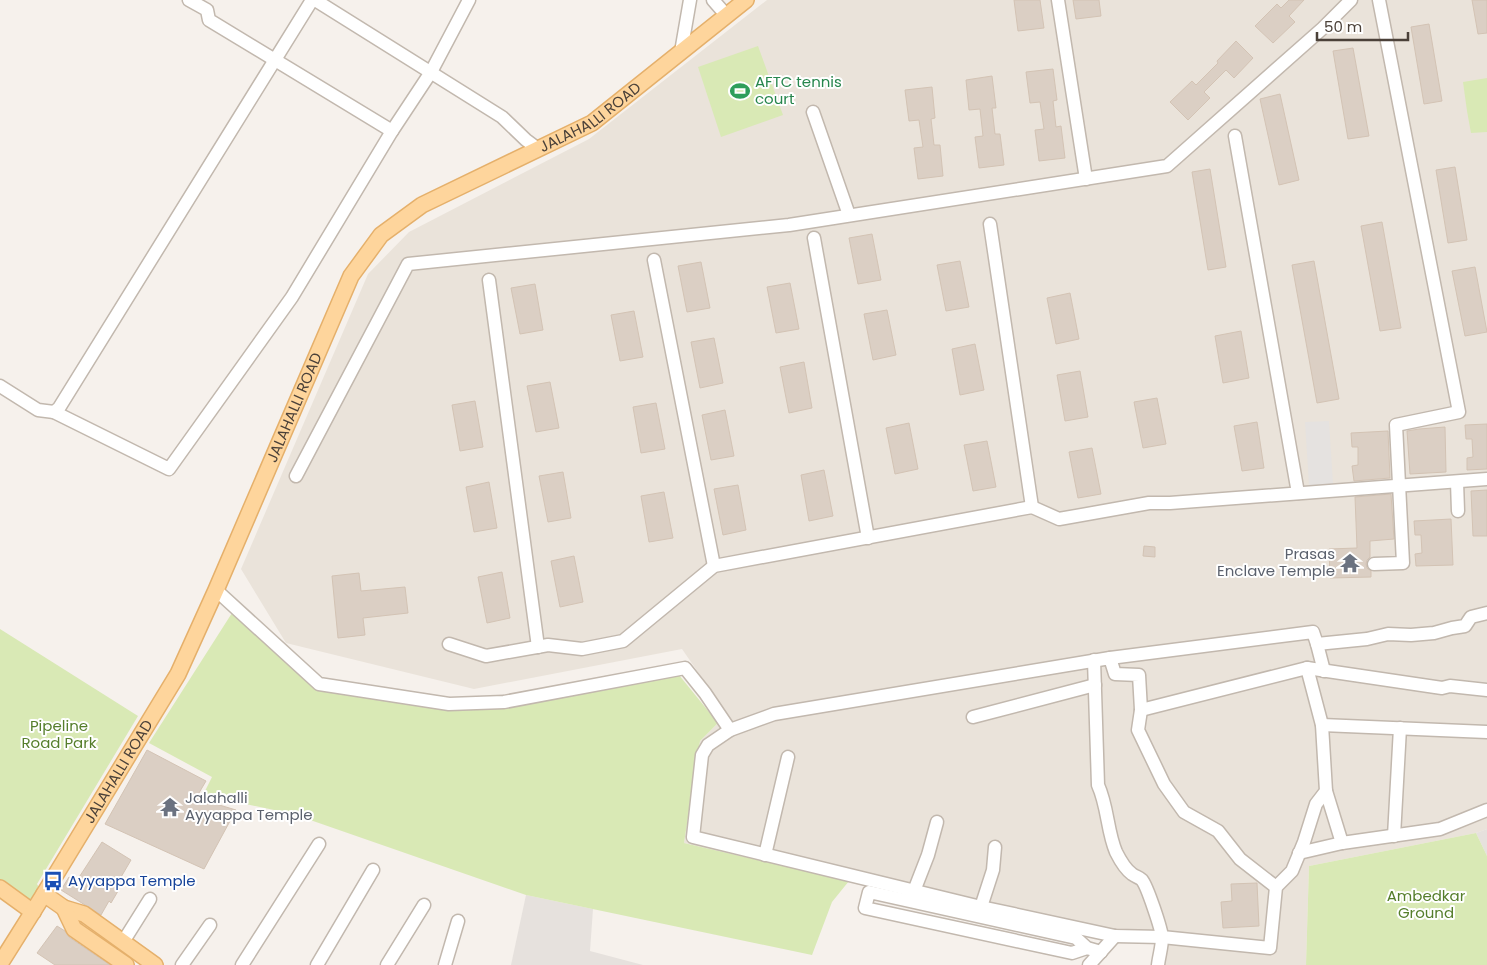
<svg xmlns="http://www.w3.org/2000/svg" width="1487" height="965" viewBox="0 0 1487 965" font-family="Poppins,sans-serif">
	<rect width="100%" height="100%" fill="#f6f1ec"/>
	<path fill="#eae3da" d="M767 0H1487V829L1476 833 1309 866 1306 965H1152L1155 944 849 881 684 843 700 741 727 714 682 649 474 689 286 643 241 569 368 274 409 232 589 139Z"/>
	<g fill="#e6e1dd">
		<path d="M1487 829V856L1476 833Z"/>
		<path d="M526 895 593 909 590 951 643 965H511Z"/>
	</g>
	<g fill="#d9e9b5">
		<path d="M758 46 783 115 721 137 698 67Z"/>
		<path d="M1487 78V132L1471 133 1467 111 1463 82Z"/>
		<path d="M232 613 313 688 450 709 679 675 718 723 700 741 684 843 849 881 832 902 812 955 526 895 293 814 203 795 212 777 149 743Z"/>
		<path d="M0 629 138 716 37 884 41 891 31 907 0 885Z"/>
		<path d="M1476 833 1487 856V965H1306L1309 866Z"/>
	</g>
	<path fill="#e5e2e0" d="M1329 421 1333 484 1309 486 1305 422Z"/>
	<g fill="#dbcfc4" stroke="#d3c3b4">
		<path d="M1014 0H1040L1044 28 1018 31Z"/>
		<path d="M1073 0H1099L1101 16 1076 19Z"/>
		<path d="M1289 0H1304L1289 16 1295 22 1273 43 1255 26 1277 4 1281 8Z"/>
		<path d="M1472 0H1487V33L1478 34Z"/>
		<path d="M1429 24 1442 101 1424 104 1411 27Z"/>
		<path d="M1236 41 1253 58 1234 78 1226 70 1204 92 1210 98 1188 120 1170 102 1192 81 1196 85 1218 63 1217 61Z"/>
		<path d="M1353 48 1369 136 1348 139 1333 51Z"/>
		<path d="M1053 69 1057 100 1053 101 1056 127 1061 126 1065 158 1039 161 1035 130 1044 129 1040 102 1030 103 1026 72Z"/>
		<path d="M992 76 996 108H992L995 134H1000L1004 165 979 168 975 137 983 136 980 109 969 110 966 80Z"/>
		<path d="M932 87 935 118 931 119 934 145H940L943 176 918 179 914 148 923 147 919 120 909 121 905 90Z"/>
		<path d="M1280 94 1299 180 1279 185 1260 99Z"/>
		<path d="M1455 167 1467 240 1448 243 1436 170Z"/>
		<path d="M1210 169 1226 267 1208 270 1192 172Z"/>
		<path d="M1382 222 1401 328 1380 331 1361 226Z"/>
		<path d="M872 234 881 280 858 284 849 238Z"/>
		<path d="M960 261 969 307 946 311 937 265Z"/>
		<path d="M1314 261 1339 399 1317 403 1292 265Z"/>
		<path d="M701 262 710 308 687 312 678 266Z"/>
		<path d="M1475 267 1487 332 1465 336 1452 271Z"/>
		<path d="M790 283 799 329 776 333 767 287Z"/>
		<path d="M535 284 543 330 520 334 511 288Z"/>
		<path d="M1070 293 1079 339 1056 344 1047 298Z"/>
		<path d="M887 310 896 355 873 360 864 314Z"/>
		<path d="M634 311 643 357 620 361 611 315Z"/>
		<path d="M1241 331 1249 378 1223 383 1215 336Z"/>
		<path d="M714 338 723 383 700 388 691 342Z"/>
		<path d="M975 344 984 390 960 395 952 349Z"/>
		<path d="M804 362 812 408 789 413 780 367Z"/>
		<path d="M1080 371 1088 417 1065 421 1057 375Z"/>
		<path d="M550 382 559 428 536 432 527 386Z"/>
		<path d="M1157 398 1166 444 1143 448 1134 402Z"/>
		<path d="M475 401 483 447 460 451 452 405Z"/>
		<path d="M656 403 665 449 641 453 633 407Z"/>
		<path d="M725 410 734 456 711 460 702 415Z"/>
		<path d="M1257 422 1264 468 1242 471 1234 426Z"/>
		<path d="M909 423 918 469 895 474 886 428Z"/>
		<path d="M1487 424V469L1467 470V458L1473 457 1472 439H1466L1465 425Z"/>
		<path d="M1445 427 1446 472 1410 474 1407 431 1419 429Z"/>
		<path d="M1388 431 1390 478 1354 481 1352 466 1358 465V447H1352L1351 433Z"/>
		<path d="M987 441 996 487 973 491 964 445Z"/>
		<path d="M1092 448 1101 494 1078 498 1069 452Z"/>
		<path d="M824 470 833 516 809 521 801 475Z"/>
		<path d="M563 472 571 518 548 522 539 476Z"/>
		<path d="M489 482 497 528 474 532 466 487Z"/>
		<path d="M738 485 746 530 723 535 714 489Z"/>
		<path d="M1487 490V536H1473L1471 491Z"/>
		<path d="M664 492 673 538 649 542 641 496Z"/>
		<path d="M1391 494 1394 539 1370 541V557L1367 560 1366 564 1367 568 1371 571V577L1330 578 1329 549 1357 548 1355 497Z"/>
		<path d="M1451 519 1453 565 1416 566 1415 554 1422 553 1421 535H1415L1414 521Z"/>
		<path d="M1144 546 1155 547V557L1143 556Z"/>
		<path d="M574 556 583 602 560 607 551 561Z"/>
		<path d="M502 572 510 618 487 623 478 577Z"/>
		<path d="M359 573 361 591 405 587 408 613 363 618 365 635 338 638 332 576Z"/>
		<path d="M147 750 206 781 196 798 236 810 204 869 105 824Z"/>
		<path d="M102 842 131 860 117 884 121 886 111 903 109 901 101 915 61 890 69 877 76 882Z"/>
		<path d="M1257 883 1259 926 1223 928 1221 902 1232 901 1231 884Z"/>
		<path d="M57 926 65 931 69 937 110 965H55L37 953Z"/>
	</g>
	<g fill="none" stroke-linecap="round" stroke-linejoin="round">
		<defs>
			<g id="minor">
				<path d="M189 0 207 10 209 20 392 131"/>
				<path d="M315 0 502 117 526 140 538 149"/>
				<path d="M713 0 727 16"/>
				<path d="M1058 0 1086 179"/>
				<path d="M681 52 690 0"/>
				<path d="M813 112 849 215"/>
				<path d="M1235 136 1298 493"/>
				<path d="M990 224 1032 507"/>
				<path d="M814 238 868 538"/>
				<path d="M654 260 714 566"/>
				<path d="M489 280 538 647"/>
				<path d="M0 386 38 410 54 412 59 408 312 0"/>
				<path d="M54 412 169 469 292 297 392 131 431 72 469 0"/>
				<path d="M296 476 408 264 789 225 1167 166 1323 28 1351 0"/>
				<path d="M1457 482 1458 511"/>
				<path d="M1374 564 1403 563 1396 425 1459 412 1379 0"/>
				<path d="M216 590 319 684 449 704 504 702 685 668 705 693 730 730"/>
				<path d="M449 644 486 656 548 645 582 649 623 641 714 566 1032 507 1059 519 1149 503H1170L1487 479"/>
				<path d="M1317 644 1324 671"/>
				<path d="M1110 658 1115 674 1139 675 1141 710 1307 668 1322 725 1326 791 1316 804 1304 842 1292 871 1276 887 1270 948 1162 937 1115 936 981 907 693 837 702 755 708 745 730 730 774 714Z"/>
				<path d="M1110 658 1313 632 1317 644 1367 639 1388 634 1411 635 1434 633 1452 628 1465 626 1471 617 1487 613"/>
				<path d="M1094 660 1098 785C1108 807 1107 831 1116 852 1120 860 1125 869 1132 874 1136 877 1139 877 1142 880 1147 886 1162 930 1162 938 1162 947 1159 956 1158 965"/>
				<path d="M1307 668 1442 688 1450 686 1487 690"/>
				<path d="M1141 710 1138 730 1164 784 1184 812 1218 831 1240 859 1276 887"/>
				<path d="M973 717 1095 685"/>
				<path d="M1322 725 1487 732"/>
				<path d="M1326 791 1342 843 1440 829 1487 810"/>
				<path d="M1394 836 1400 728"/>
				<path d="M1299 853 1342 843"/>
				<path d="M765 855 788 757"/>
				<path d="M914 891 928 855 937 822"/>
				<path d="M981 907 993 870 995 847"/>
				<path d="M123 942 150 899"/>
				<path d="M1087 948 1072 953 865 908 869 892 1076 938 1087 948 1101 952"/>
				<path d="M182 965 210 925"/>
				<path d="M242 965 319 844"/>
				<path d="M317 965 373 870"/>
				<path d="M387 965 424 905"/>
				<path d="M445 965 458 921"/>
				<path d="M1089 965 1115 936"/>
			</g>
			<g id="major">
				<path d="M0 888 33 912"/>
				<path d="M44 894 64 908 84 914 155 965"/>
				<path d="M64 908 74 929 126 965"/>
				<path id="s1" d="M0 964 44 894 178 674 216 590 351 276 381 235 422 205 592 123 746 0"/>
			</g>
		</defs>
		<use href="#minor" stroke="#c2b8ae" stroke-width="15"/>
		<use href="#major" stroke="#e5b06b" stroke-width="18"/>
		<use href="#minor" stroke="#fff" stroke-width="12"/>
		<use href="#major" stroke="#fed59c" stroke-width="15"/>
	</g>
	<defs>
		<symbol id="stadium-bare" viewBox="-9 -9 18 18"><path d="M0-5a6.5 5 0 1 0 0 10a6.5 5 0 1 0 0-10ZM-3.5-1.8h7v3.6h-7Z" fill="#2e9e5b" stroke="#fff" stroke-width="2.5" paint-order="stroke"/></symbol>
		<symbol id="temple-bare" viewBox="-9 -9 18 18"><path d="M0-6L5-2H3V0L6.5 2.5H4V6H1.5V3h-3V6H-4V2.5H-6.5L-3 0V-2H-5Z" fill="#6b7280" stroke="#fff" stroke-width="2.5" paint-order="stroke"/></symbol>
		<symbol id="bus-bare" viewBox="-9 -9 18 18"><path d="M-5-6H5V4H4V6H2V4H-2V6H-4V4H-5ZM-3.5-4V0h7V-4ZM-3.5 1.2v1.5H-2V1.2ZM2 1.2v1.5H3.5V1.2Z" fill="#1a4fb4" stroke="#fff" stroke-width="2.5" paint-order="stroke"/></symbol>
	</defs>
	<g fill-rule="evenodd">
		<use href="#stadium-bare" x="726" y="77" width="28" height="28"/>
		<use href="#temple-bare" x="1336" y="549" width="28" height="28"/>
		<use href="#temple-bare" x="156" y="793" width="28" height="28"/>
		<use href="#bus-bare" x="39" y="867" width="28" height="28"/>
	</g>
	<g text-anchor="middle" stroke-width="4" stroke-linejoin="round" paint-order="stroke">
		<g font-size="15" fill="#27864d" stroke="#fff" text-anchor="start">
			<text x="755" y="87">AFTC tennis<tspan x="755" dy="17">court</tspan></text>
		</g>
		<g font-size="15" fill="#4b4139" stroke="#fff">
			<text dy="5" stroke="none"><textPath href="#s1" startOffset="1066">JALAHALLI ROAD</textPath></text>
			<text dy="5" stroke="none"><textPath href="#s1" startOffset="631">JALAHALLI ROAD</textPath></text>
			<text dy="5" stroke="none"><textPath href="#s1" startOffset="226">JALAHALLI ROAD</textPath></text>
		</g>
		<g font-size="15" fill="#5b616d" stroke="#fff" text-anchor="end">
			<text x="1335" y="559">Prasas<tspan x="1335" dy="17">Enclave Temple</tspan></text>
			<text x="185" y="803" text-anchor="start">Jalahalli<tspan x="185" dy="17">Ayyappa Temple</tspan></text>
		</g>
		<g font-size="15" fill="#557e2b" stroke="#fff">
			<text x="59" y="731">Pipeline<tspan x="59" dy="17">Road Park</tspan></text>
			<text x="1426" y="901">Ambedkar<tspan x="1426" dy="17">Ground</tspan></text>
		</g>
		<g font-size="15" fill="#164399" stroke="#fff" text-anchor="start">
			<text x="68" y="886">Ayyappa Temple</text>
		</g>
	</g>
	<path d="M1317 32v8h91v-8" fill="none" stroke="#4b4139" stroke-width="2.5"/>
	<text x="1324" y="32" font-size="15" fill="#4b4139" stroke="#ffffff" stroke-width="4" paint-order="stroke">50 m</text>
</svg>
